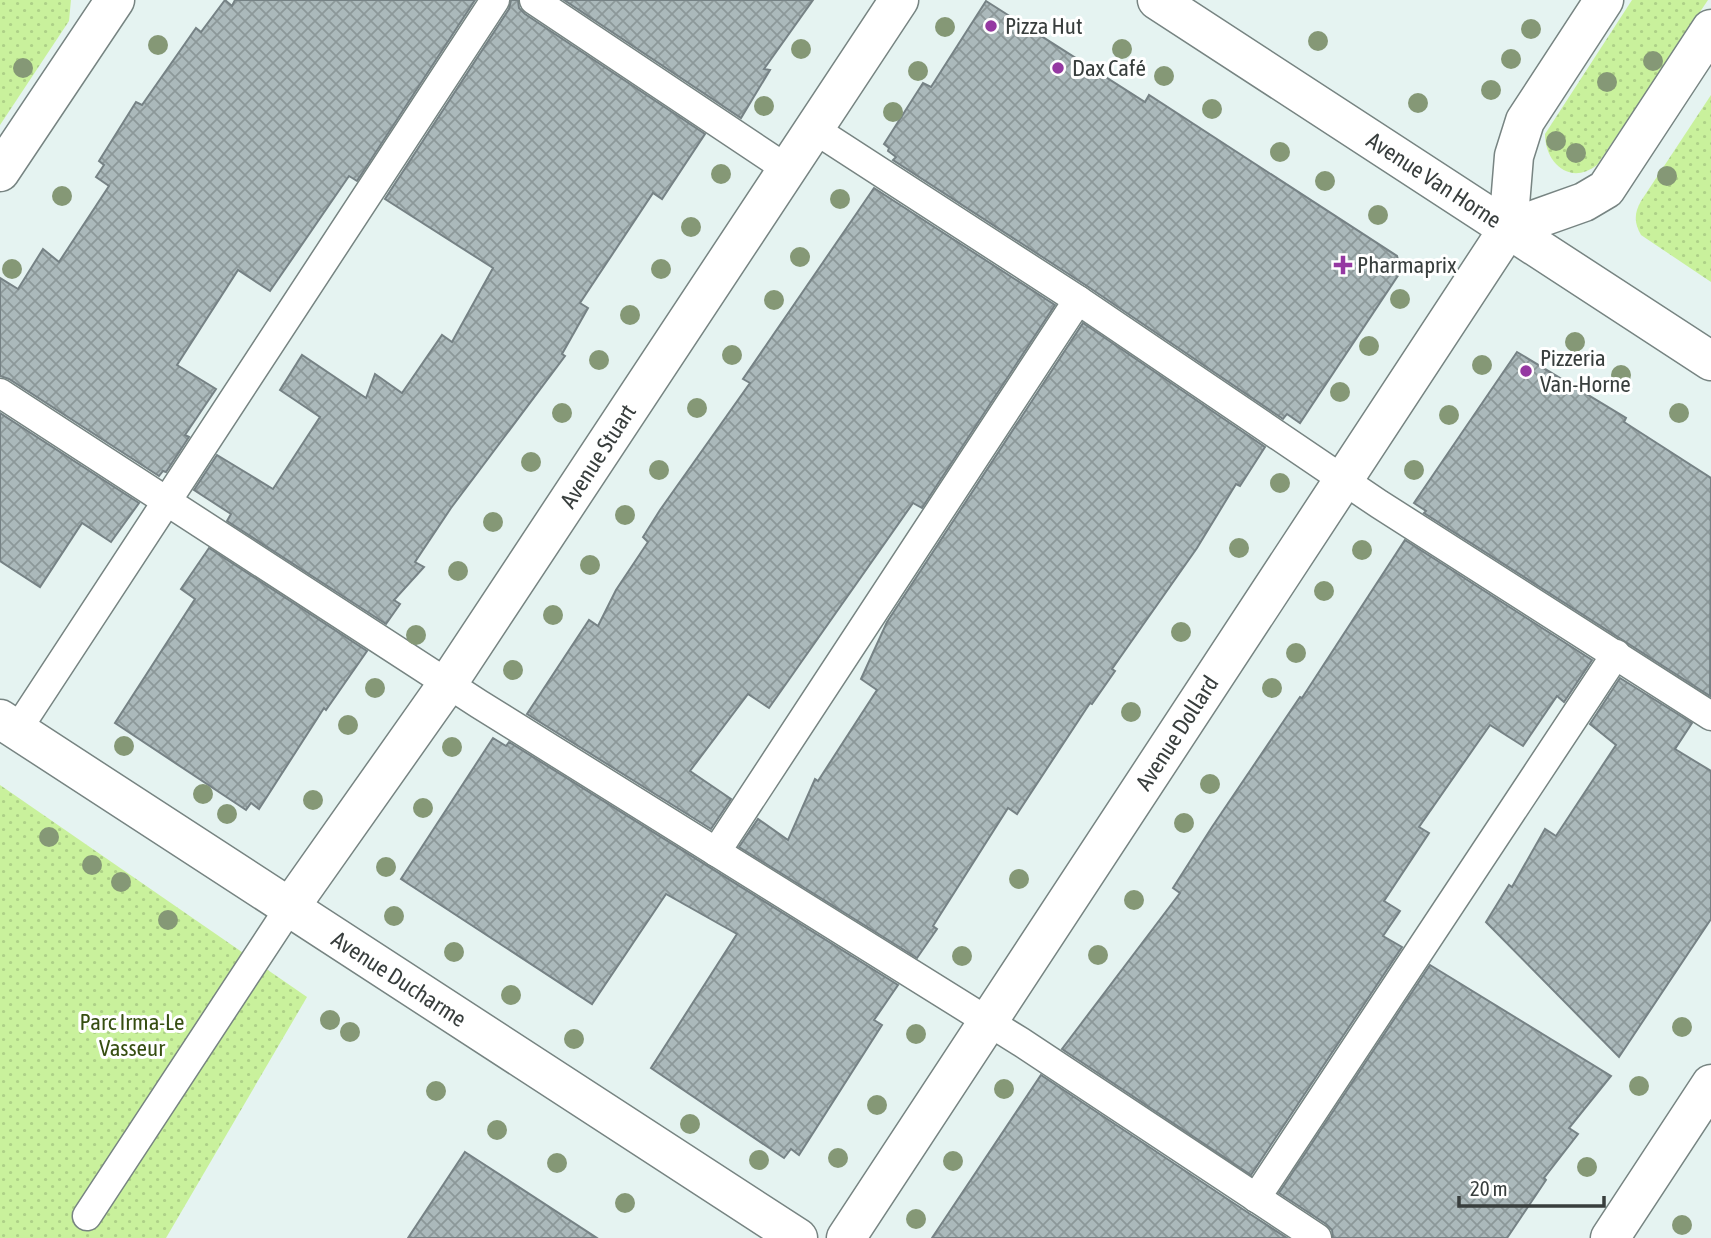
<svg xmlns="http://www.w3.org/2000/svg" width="1711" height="1238" viewBox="0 0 1711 1238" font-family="'Asap Condensed',sans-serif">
	<defs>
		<pattern id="grass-dots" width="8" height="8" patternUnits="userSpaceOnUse" patternTransform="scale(1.75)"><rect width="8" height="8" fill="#c9f19c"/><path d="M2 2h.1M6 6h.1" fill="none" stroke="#add087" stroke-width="1.8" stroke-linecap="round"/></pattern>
		<pattern id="building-cross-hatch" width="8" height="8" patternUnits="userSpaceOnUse" patternTransform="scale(1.75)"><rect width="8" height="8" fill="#abb9bb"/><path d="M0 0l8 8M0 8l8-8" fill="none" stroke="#8c9899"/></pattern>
	</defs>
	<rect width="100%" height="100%" fill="#e5f3f1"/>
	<g fill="url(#grass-dots)">
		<path d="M0 0H71L69 21 0 125Z"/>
		<path d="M1632 0H1708L1597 165C1570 186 1545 163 1545 134Z"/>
		<path d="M1711 95V282L1641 235C1634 223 1634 213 1641 201Z"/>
		<path d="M0 785 307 997 166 1238H0Z"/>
	</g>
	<g fill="url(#building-cross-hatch)" stroke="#768285" stroke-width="2">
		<path d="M225 0 232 6 235 0H475L357 181 349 176 270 291 238 270 177 365 216 389 185 435 189 437 166 472 163 471 159 476 9 379 0 376V278L18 289 43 249 59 262 109 186 96 177 104 165 99 161 136 102 142 105 196 28 201 32Z"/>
		<path d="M511 0H518L519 8 525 14 705 134 662 199 653 193 580 303 588 308 562 354 565 356 451 508 415 562 424 567 394 600 400 604 386 624 227 521 231 514 194 490 217 455 273 489 320 417 280 390 302 355 366 398 375 374 402 393 442 335 452 342 493 268 385 199 509 9Z"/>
		<path d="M564 0H813L764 69 770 70 741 118Z"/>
		<path d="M986 1 1145 102 1149 95 1397 256 1401 271 1300 423 1287 414 1283 419 1087 286 893 160 896 157 888 151 889 148 884 144 923 83 931 87Z"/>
		<path d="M874 188 1055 305 922 508 913 503 769 708 748 694 690 771 731 799 711 829 527 714 589 620 598 626 616 590 648 542 643 537 660 510 750 383 743 379Z"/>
		<path d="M1083 323 1265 447 1240 486 1236 484 1197 548 1112 669 1115 671 1092 704 1090 703 1017 814 1008 808 933 926 937 929 917 958 739 847 758 819 788 840 815 779 818 781 877 690 861 679 887 622Z"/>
		<path d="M1517 352 1626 418 1624 422 1711 478 1710 696 1424 513 1426 511 1414 503Z"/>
		<path d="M0 413 139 503 111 542 82 523 40 587 0 561Z"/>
		<path d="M1405 540 1592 660 1564 702 1557 696 1523 746 1490 725 1419 827 1429 833 1384 901 1400 911 1383 936 1402 947 1251 1175 1062 1049 1180 893 1173 888 1212 827 1300 697 1302 698Z"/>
		<path d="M209 548 367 651 326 710 324 708 259 809 251 803 246 810 115 723 195 599 181 589Z"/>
		<path d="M1620 678 1692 723 1675 749 1711 771V919L1619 1057 1486 922 1509 885 1512 887 1545 829 1556 836 1616 745 1590 724Z"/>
		<path d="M493 738 506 746 509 742 898 985 874 1020 882 1025 799 1155 791 1149 784 1158 651 1068 737 934 666 894 592 1004 401 879Z"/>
		<path d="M1430 965 1611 1076 1569 1128 1578 1134 1544 1178 1546 1180 1507 1238H1333L1332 1230 1326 1224 1279 1193Z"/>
		<path d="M1041 1075 1247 1212 1287 1238H932Z"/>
		<path d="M465 1152 597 1238H408Z"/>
	</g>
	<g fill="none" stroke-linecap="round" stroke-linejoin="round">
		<defs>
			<g id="service">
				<path d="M534 0 787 169"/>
				<path d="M814 129 1078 300 1379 504 1711 716"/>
				<path d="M0 393 479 704 1021 1042 1317 1238"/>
				<path d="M17 730 495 0"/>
				<path d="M716 852 1078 300"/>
				<path d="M1256 1198 1616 654"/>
				<path d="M87 1216 290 907"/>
			</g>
			<g id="minor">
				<path d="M0 172 115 0"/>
				<path d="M1508 229 1584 202 1606 189 1711 29"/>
				<path d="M0 719 798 1238"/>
				<path d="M290 907 448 683 899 0"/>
				<path d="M846 1238 1508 229 1514 156 1525 121 1604 0"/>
			</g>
			<path id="tertiary" d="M1610 1238 1711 1084"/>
			<path id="secondary" d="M1157 0 1711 361"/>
		</defs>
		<use href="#service" stroke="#778482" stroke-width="31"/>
		<use href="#minor" stroke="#778482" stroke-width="41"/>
		<use href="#tertiary" stroke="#778482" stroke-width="41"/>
		<use href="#secondary" stroke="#778482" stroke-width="41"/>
		<use href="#service" stroke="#fff" stroke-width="28"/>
		<use href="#minor" stroke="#fff" stroke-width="38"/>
		<use href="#tertiary" stroke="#fff" stroke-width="38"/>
		<use href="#secondary" stroke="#fff" stroke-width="38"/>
	</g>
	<g fill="#859876">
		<circle cx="945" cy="27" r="10"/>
		<circle cx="1531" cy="29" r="10"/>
		<circle cx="1318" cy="41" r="10"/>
		<circle cx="158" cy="45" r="10"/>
		<circle cx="801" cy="49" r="10"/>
		<circle cx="1122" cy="49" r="10"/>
		<circle cx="1511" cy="59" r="10"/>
		<circle cx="1653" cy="61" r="10"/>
		<circle cx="23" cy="68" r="10"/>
		<circle cx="918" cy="71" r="10"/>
		<circle cx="1164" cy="76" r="10"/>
		<circle cx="1607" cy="82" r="10"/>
		<circle cx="1491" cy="90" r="10"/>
		<circle cx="1418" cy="103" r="10"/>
		<circle cx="764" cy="106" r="10"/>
		<circle cx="1212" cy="109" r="10"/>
		<circle cx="893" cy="112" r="10"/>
		<circle cx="1556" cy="141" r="10"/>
		<circle cx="1280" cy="152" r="10"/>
		<circle cx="1576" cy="153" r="10"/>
		<circle cx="721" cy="174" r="10"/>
		<circle cx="1667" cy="176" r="10"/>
		<circle cx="1325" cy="181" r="10"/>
		<circle cx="62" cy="196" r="10"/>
		<circle cx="840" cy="199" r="10"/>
		<circle cx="1378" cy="215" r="10"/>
		<circle cx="691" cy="227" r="10"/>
		<circle cx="800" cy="257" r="10"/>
		<circle cx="12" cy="269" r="10"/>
		<circle cx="661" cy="269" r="10"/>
		<circle cx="1400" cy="299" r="10"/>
		<circle cx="774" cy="300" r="10"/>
		<circle cx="630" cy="315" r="10"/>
		<circle cx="1575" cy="342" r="10"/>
		<circle cx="1369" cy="346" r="10"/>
		<circle cx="732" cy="355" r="10"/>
		<circle cx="599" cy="360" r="10"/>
		<circle cx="1482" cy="365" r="10"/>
		<circle cx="1621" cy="375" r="10"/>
		<circle cx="1340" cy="392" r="10"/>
		<circle cx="697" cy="408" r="10"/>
		<circle cx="562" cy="413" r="10"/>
		<circle cx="1679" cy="413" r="10"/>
		<circle cx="1449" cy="415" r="10"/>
		<circle cx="531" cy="462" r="10"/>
		<circle cx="659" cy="470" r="10"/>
		<circle cx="1414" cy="470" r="10"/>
		<circle cx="1280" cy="483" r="10"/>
		<circle cx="625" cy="515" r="10"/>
		<circle cx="493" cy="522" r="10"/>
		<circle cx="1239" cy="548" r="10"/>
		<circle cx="1362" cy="550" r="10"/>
		<circle cx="590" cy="565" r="10"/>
		<circle cx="458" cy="571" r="10"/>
		<circle cx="1324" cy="591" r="10"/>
		<circle cx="553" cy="615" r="10"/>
		<circle cx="1181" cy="632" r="10"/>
		<circle cx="416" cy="635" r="10"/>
		<circle cx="1296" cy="653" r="10"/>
		<circle cx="513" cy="670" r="10"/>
		<circle cx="375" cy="688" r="10"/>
		<circle cx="1272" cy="688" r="10"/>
		<circle cx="1131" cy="712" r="10"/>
		<circle cx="348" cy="725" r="10"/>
		<circle cx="124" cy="746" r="10"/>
		<circle cx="452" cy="747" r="10"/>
		<circle cx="1210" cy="784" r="10"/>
		<circle cx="203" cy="794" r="10"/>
		<circle cx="313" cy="800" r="10"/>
		<circle cx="423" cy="808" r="10"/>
		<circle cx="227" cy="814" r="10"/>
		<circle cx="1184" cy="823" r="10"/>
		<circle cx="49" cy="837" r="10"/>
		<circle cx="92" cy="865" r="10"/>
		<circle cx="386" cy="867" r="10"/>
		<circle cx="1019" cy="879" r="10"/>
		<circle cx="121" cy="882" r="10"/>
		<circle cx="1134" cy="900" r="10"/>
		<circle cx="394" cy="916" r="10"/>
		<circle cx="168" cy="920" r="10"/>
		<circle cx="454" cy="952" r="10"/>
		<circle cx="1098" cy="955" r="10"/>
		<circle cx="962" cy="956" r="10"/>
		<circle cx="511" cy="995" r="10"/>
		<circle cx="330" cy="1020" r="10"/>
		<circle cx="1682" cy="1027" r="10"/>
		<circle cx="350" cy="1032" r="10"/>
		<circle cx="916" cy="1034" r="10"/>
		<circle cx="574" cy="1039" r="10"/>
		<circle cx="1639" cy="1086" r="10"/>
		<circle cx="1004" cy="1089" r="10"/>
		<circle cx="436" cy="1091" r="10"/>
		<circle cx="877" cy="1105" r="10"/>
		<circle cx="690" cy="1124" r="10"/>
		<circle cx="497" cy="1130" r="10"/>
		<circle cx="838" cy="1158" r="10"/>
		<circle cx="759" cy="1160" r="10"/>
		<circle cx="953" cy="1161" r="10"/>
		<circle cx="557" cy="1163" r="10"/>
		<circle cx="1587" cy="1167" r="10"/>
		<circle cx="625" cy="1203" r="10"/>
		<circle cx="916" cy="1219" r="10"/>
		<circle cx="1682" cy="1225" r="10"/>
	</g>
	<g fill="#9538a2" stroke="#fff" stroke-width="2.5">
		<circle cx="991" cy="26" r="7"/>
		<circle cx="1058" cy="68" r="7"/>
		<path d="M1339.5 254.5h7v7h7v7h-7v7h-7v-7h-7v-7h7z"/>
		<circle cx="1526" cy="371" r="7"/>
	</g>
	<g text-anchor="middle" stroke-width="6" stroke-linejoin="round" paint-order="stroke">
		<g font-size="23" fill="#383e3d" stroke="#fff" text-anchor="start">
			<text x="1005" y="34">Pizza Hut</text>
			<text x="1072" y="76">Dax Café</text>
			<text x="1357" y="273">Pharmaprix</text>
			<text x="1540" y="366">Pizzeria<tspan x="1540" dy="26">Van-Horne</tspan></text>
		</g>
		<g font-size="23" fill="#383e3d" stroke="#fff">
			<text transform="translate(1434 180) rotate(33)" y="8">Avenue Van Horne</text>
			<text transform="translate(598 456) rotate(-57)" y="8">Avenue Stuart</text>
			<text transform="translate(1177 733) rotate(-57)" y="8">Avenue Dollard</text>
			<text transform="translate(399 979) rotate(33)" y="8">Avenue Ducharme</text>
		</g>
		<g font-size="23" fill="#364e11" stroke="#fff">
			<text x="132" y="1030">Parc Irma-Le<tspan x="132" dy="26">Vasseur</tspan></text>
		</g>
	</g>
	<path d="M1459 1196v10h145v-10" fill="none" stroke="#383e3d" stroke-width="3.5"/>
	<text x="1470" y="1196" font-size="21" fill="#383e3d" stroke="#ffffff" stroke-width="5" paint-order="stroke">20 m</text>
</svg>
